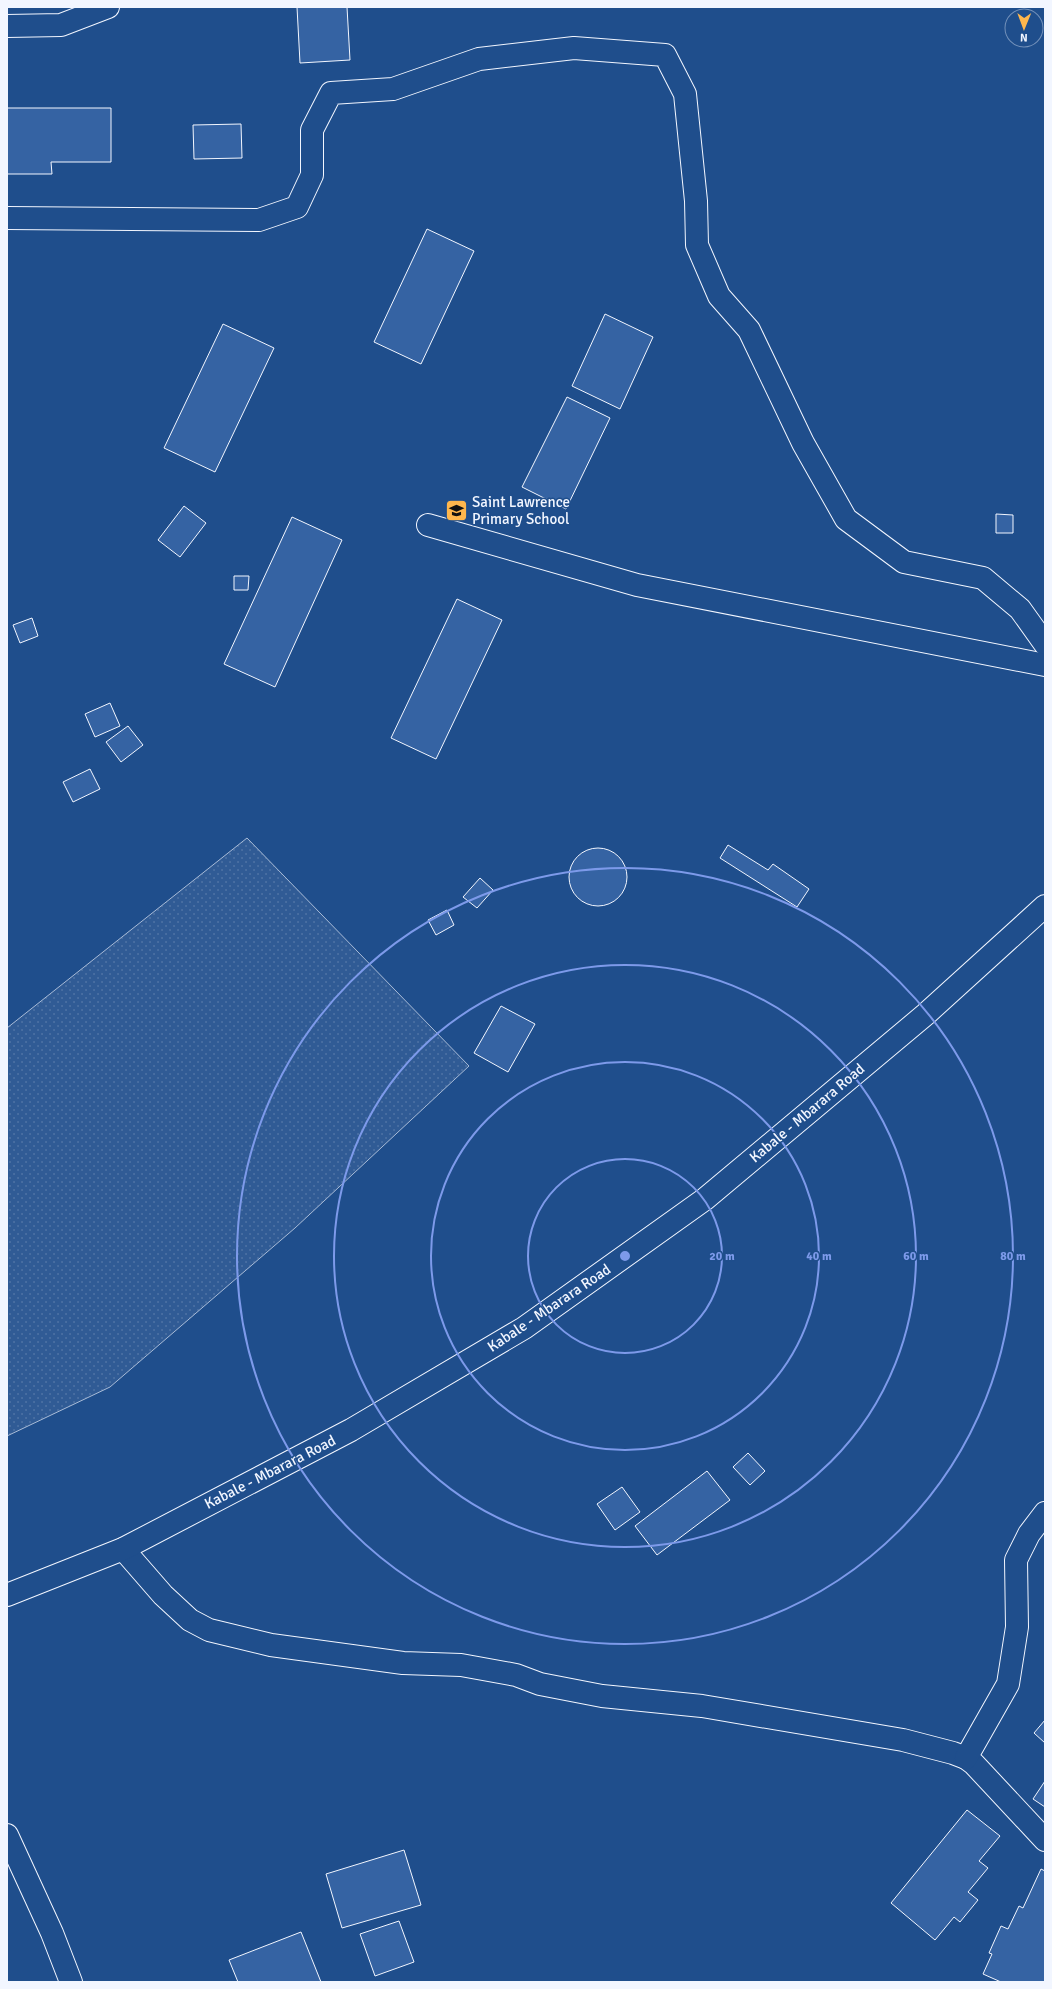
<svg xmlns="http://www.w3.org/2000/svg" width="1052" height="1989" viewBox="0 0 1052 1989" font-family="Signika,sans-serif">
	<defs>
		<pattern id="park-dots" width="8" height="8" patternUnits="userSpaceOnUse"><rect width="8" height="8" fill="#305b95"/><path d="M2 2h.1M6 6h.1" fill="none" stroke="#4e73a5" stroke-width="1.8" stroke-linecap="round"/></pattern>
	</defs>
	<rect width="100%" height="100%" fill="#1f4e8c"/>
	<path fill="url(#park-dots)" stroke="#a8bbd7" d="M247 838 469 1066 295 1228 110 1387 7 1436V1028Z"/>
	<g fill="#3563a3" stroke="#f2f6ff">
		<path d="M297 7H347L350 60 300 63Z"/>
		<path d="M7 108H111V162H51L52 174H7Z"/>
		<path d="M241 124 242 158 194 159 193 125Z"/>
		<path d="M427 229 474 251 421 364 374 342Z"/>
		<path d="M605 314 653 337 620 409 572 386Z"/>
		<path d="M223 324 274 348 215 472 164 448Z"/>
		<path d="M567 397 610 418 566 509 522 487Z"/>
		<path d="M184 506 206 523 180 557 158 540Z"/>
		<path d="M996 514 1013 515V533H996Z"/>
		<path d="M292 517 342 540 275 687 224 664Z"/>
		<path d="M234 576H249L248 590H234Z"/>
		<path d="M457 599 502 620 436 759 391 738Z"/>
		<path d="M32 618 38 636 20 643 13 625Z"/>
		<path d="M110 703 120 726 95 737 85 714Z"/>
		<path d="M128 726 143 745 121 762 106 742Z"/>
		<path d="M90 769 100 789 73 802 63 782Z"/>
		<path d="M728 845 768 870 773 864 809 889 797 907 720 858Z"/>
		<circle cx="598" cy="877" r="29"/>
		<path d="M480 878 493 890 477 908 463 897Z"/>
		<path d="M447 910 454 925 436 935 428 920Z"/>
		<path d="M501 1006 535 1024 508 1072 474 1053Z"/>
		<path d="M748 1453 765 1471 750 1485 733 1467Z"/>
		<path d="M707 1471 730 1500 657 1555 635 1526Z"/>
		<path d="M622 1487 640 1512 615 1530 597 1504Z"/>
		<path d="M1045 1720V1743L1034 1733Z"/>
		<path d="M1045 1781V1807L1033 1799Z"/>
		<path d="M967 1810 1000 1836 979 1861 988 1868 968 1892 978 1900 960 1922 954 1917 935 1940 891 1903Z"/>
		<path d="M404 1850 421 1905 342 1928 326 1874Z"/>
		<path d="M1041 1869 1045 1871V1982H1001L983 1974 992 1954 989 1953 1001 1926 1008 1929 1019 1906 1023 1908Z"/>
		<path d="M399 1921 414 1962 375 1976 360 1934Z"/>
		<path d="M301 1932 321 1982H238L229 1960Z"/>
	</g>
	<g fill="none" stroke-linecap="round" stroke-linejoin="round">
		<defs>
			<g id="minor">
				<path d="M7 26 61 25 108 7"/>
				<path d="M7 218 259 220 297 207 312 175V130L331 93 393 89 479 59 574 48 665 55 685 94 696 201 697 245 719 296 749 330 803 443 846 519 904 562 983 578 1020 609 1045 644"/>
				<path d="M428 525 637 585 1045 665"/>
				<path d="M123 1549 163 1595 190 1620 209 1630 271 1645 403 1663 461 1665 516 1675 540 1684 602 1696 702 1706 903 1740 953 1753 966 1758 974 1764 1045 1840"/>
				<path d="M966 1758 1008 1684 1017 1627 1016 1560 1029 1534 1045 1513"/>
				<path d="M7 1835 52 1933 71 1982"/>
			</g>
			<path id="major" d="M7 1595 123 1549 351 1430 524 1328 705 1199 926 1014 1045 906"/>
		</defs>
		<use href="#minor" stroke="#f2f6ff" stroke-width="24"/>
		<use href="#major" stroke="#f2f6ff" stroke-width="24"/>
		<use href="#minor" stroke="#1f4e8c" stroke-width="22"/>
		<use href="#major" stroke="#1f4e8c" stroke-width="22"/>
	</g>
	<g fill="none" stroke="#7d9aea" stroke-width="2">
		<circle cx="625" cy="1256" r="97"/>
		<circle cx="625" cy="1256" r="194"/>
		<circle cx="625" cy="1256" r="291"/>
		<circle cx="625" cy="1256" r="388"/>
	</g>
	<defs>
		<symbol id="school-square" viewBox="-11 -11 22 22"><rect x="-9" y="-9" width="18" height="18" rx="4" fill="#ffb74d" stroke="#1f4e8c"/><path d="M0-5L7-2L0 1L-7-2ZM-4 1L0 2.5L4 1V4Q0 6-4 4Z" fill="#111"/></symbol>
	</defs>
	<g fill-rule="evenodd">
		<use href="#school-square" x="444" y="498" width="25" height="25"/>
	</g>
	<g text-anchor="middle" stroke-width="3" stroke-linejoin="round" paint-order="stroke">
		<g font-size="15" fill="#f2f6ff" stroke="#1f4e8c" text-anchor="start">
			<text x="472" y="507">Saint Lawrence<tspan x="472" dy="17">Primary School</tspan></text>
		</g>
		<g font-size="15" fill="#f2f6ff" stroke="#1f4e8c">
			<text transform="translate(807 1113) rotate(-40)" y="5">Kabale - Mbarara Road</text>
			<text transform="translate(549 1308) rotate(-34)" y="5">Kabale - Mbarara Road</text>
			<text transform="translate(270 1472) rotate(-27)" y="5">Kabale - Mbarara Road</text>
		</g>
	</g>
	<circle cx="625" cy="1256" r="6" fill="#7d9aea" stroke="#1f4e8c" stroke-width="2"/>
	<g font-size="12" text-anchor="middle" font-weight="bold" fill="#7d9aea" stroke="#1f4e8c" stroke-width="3" stroke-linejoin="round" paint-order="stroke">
		<text x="722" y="1260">20 m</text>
		<text x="819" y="1260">40 m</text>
		<text x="916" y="1260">60 m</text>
		<text x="1013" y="1260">80 m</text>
	</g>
	<rect width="1052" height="1989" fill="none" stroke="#f2f6ff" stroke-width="16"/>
	<g transform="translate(1024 28) rotate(181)"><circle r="19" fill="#1f4e8c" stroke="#7391ba"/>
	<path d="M0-3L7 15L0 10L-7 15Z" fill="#ffb74d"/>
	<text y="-6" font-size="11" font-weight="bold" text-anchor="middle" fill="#f2f6ff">N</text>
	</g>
</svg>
